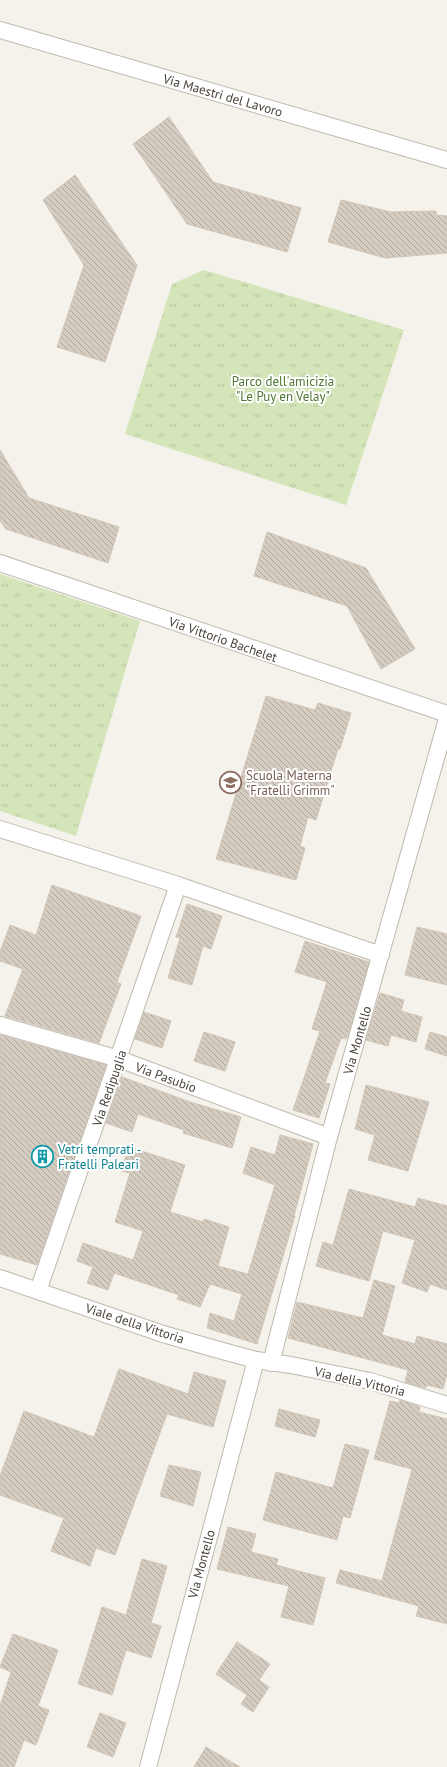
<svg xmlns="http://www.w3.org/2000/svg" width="447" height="1767" viewBox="0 0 447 1767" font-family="'PT Sans',sans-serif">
	<defs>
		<pattern id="park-tufts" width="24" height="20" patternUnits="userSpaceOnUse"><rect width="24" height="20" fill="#d3e5b9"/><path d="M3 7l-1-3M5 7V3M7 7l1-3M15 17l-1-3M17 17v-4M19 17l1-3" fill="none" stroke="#b7c6a0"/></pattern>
		<pattern id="building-back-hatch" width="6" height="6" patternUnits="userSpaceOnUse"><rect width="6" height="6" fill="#d5cdc2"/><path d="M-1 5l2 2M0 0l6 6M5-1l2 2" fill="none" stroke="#afa89f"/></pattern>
	</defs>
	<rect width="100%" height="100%" fill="#f5f2ec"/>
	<g fill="url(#park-tufts)">
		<path d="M204 270 404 330 346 505 125 434 172 284Z"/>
		<path d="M0 574 140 621 76 836 0 811Z"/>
	</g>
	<g fill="url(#building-back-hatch)" stroke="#d0c5b6">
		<path d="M169 117 213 182 301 208 287 252 187 224 133 144Z"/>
		<path d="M75 175 137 265 105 362 57 347 84 265 43 200Z"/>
		<path d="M341 200 391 212 436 211V215L447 216V253L385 258 328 242Z"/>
		<path d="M0 450 29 498 119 527 108 563 6 529 0 521Z"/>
		<path d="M267 532 366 568 415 649 381 669 347 606 254 576Z"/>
		<path d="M266 696 315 710 318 703 351 713 340 749H338L316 820 308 817 300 846 305 848 296 880 216 859Z"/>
		<path d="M52 885 141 916 117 982 121 984 99 1043 5 1016 23 969 0 961V952L10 925 36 935Z"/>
		<path d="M187 904 222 916 211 949 203 946 192 985 168 978 180 938 176 937Z"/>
		<path d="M417 927 447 934V985L405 975Z"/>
		<path d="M305 941 369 962 348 1035 346 1039 341 1038 325 1083 330 1084 319 1118 293 1110 320 1031 312 1029 327 982 295 972Z"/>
		<path d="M380 993 404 1000 401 1011 422 1017 416 1042 391 1035 388 1046 366 1040Z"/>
		<path d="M144 1012 171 1021 162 1048 135 1039Z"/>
		<path d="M204 1032 235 1042 225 1071 194 1061Z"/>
		<path d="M430 1032 447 1037V1056L425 1049Z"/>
		<path d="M0 1035 106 1065 37 1265 0 1254Z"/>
		<path d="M122 1077 190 1102 241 1117 232 1148 183 1133 184 1130 138 1114 132 1132 106 1123Z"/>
		<path d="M366 1085 429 1102 408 1171 368 1160 375 1135 355 1129Z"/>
		<path d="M280 1135 313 1144 294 1216H295L257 1344 207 1328 210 1313 234 1321 242 1294 210 1284 200 1307 177 1299 179 1295 114 1273 108 1290 87 1283 93 1267 77 1261 83 1243 133 1260 143 1231 115 1222 130 1173 121 1171 129 1147 185 1165 170 1212 203 1222 204 1219 229 1227 218 1266 248 1274 275 1185 243 1173 251 1147 275 1155Z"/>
		<path d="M349 1189 415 1207 418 1198 447 1206V1290L430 1284 427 1292 402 1283 415 1240 383 1231 369 1281 316 1266 323 1242 333 1245Z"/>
		<path d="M374 1280 395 1286 382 1335 415 1344 417 1336 447 1344V1374L443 1389 427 1385 426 1388 405 1382 408 1370 288 1338 297 1302 363 1318Z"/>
		<path d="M119 1369 188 1394 194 1372 226 1381 213 1427 167 1414 115 1555 96 1548 90 1566 51 1551 64 1518 0 1495V1476L24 1411 94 1437Z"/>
		<path d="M400 1400 420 1407 419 1412 447 1419V1624L416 1616 419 1606 336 1583 340 1570 382 1581 412 1469 374 1459 390 1401 399 1403Z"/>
		<path d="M279 1409 320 1420 315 1437 275 1426Z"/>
		<path d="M345 1444 369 1450 350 1518 343 1516 337 1540 263 1520 276 1472 333 1488Z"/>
		<path d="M169 1465 201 1472 193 1506 160 1496Z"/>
		<path d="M228 1527 256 1534 251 1552 278 1559 276 1565 325 1578 313 1625 281 1617 289 1586 217 1569Z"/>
		<path d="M142 1559 167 1566 151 1623 161 1626 151 1658 126 1650 112 1695 78 1684 102 1607 126 1615Z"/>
		<path d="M13 1634 58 1650 38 1706 49 1710 36 1745 24 1740 14 1767H0V1706L11 1672 0 1667Z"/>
		<path d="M237 1642 270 1664 259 1680 269 1687 253 1712 241 1704 247 1695 216 1674Z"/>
		<path d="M100 1713 126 1723 113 1757 87 1747Z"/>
		<path d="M206 1747 240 1767H194Z"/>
	</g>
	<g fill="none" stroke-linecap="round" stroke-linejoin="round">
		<defs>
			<g id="street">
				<path d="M0 30 447 160"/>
				<path d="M0 563 447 714"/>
				<path d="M0 829 178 885 381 955"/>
				<path d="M0 1025 119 1059 329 1137"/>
				<path d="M0 1278 163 1334 219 1350 256 1360 291 1365 370 1381 447 1405"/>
				<path d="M38 1291 178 885"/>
				<path d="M271 1363 329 1137 447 719"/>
				<path d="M148 1767 256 1360"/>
			</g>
		</defs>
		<use href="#street" stroke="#bfb9af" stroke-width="18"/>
		<use href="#street" stroke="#fff" stroke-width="16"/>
	</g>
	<defs>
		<symbol id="school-ring" viewBox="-11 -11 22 22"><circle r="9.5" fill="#fff" stroke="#8d6e63" stroke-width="1.5"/><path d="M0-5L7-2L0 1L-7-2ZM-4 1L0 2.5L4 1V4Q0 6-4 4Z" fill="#8d6e63"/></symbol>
		<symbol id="building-ring" viewBox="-11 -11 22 22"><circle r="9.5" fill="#fff" stroke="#0f9aa8" stroke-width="1.5"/><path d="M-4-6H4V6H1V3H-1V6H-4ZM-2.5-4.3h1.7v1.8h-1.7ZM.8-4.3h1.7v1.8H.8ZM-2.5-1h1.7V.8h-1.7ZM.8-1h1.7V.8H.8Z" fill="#0f9aa8"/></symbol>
	</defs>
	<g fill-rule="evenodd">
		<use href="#school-ring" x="218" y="770" width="25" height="25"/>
		<use href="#building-ring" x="30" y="1144" width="25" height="25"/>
	</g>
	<g text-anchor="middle" stroke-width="4" stroke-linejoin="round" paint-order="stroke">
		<g font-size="13" fill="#49423a" stroke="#fff">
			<text transform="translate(223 95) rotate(16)" y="5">Via Maestri del Lavoro</text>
			<text transform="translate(223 639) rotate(19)" y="5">Via Vittorio Bachelet</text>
			<text transform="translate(357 1040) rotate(-74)" y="5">Via Montello</text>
			<text transform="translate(166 1077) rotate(20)" y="5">Via Pasubio</text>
			<text transform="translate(109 1088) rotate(-71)" y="5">Via Redipuglia</text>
			<text transform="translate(135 1323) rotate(18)" y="5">Viale della Vittoria</text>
			<text transform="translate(360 1381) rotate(13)" y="5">Via della Vittoria</text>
			<text transform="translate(201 1564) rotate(-75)" y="5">Via Montello</text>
		</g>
		<g font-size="13" fill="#4f7632" stroke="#fff">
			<text x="283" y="386">Parco dell'amicizia<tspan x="283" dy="15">"Le Puy en Velay"</tspan></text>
		</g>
		<g font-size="13" fill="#785e54" stroke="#fff" text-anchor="start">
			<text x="246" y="780">Scuola Materna<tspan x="246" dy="15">"Fratelli Grimm"</tspan></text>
		</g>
		<g font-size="13" fill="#0d838f" stroke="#fff" text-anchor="start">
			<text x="58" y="1154">Vetri temprati -<tspan x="58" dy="15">Fratelli Paleari</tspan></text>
		</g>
	</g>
</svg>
